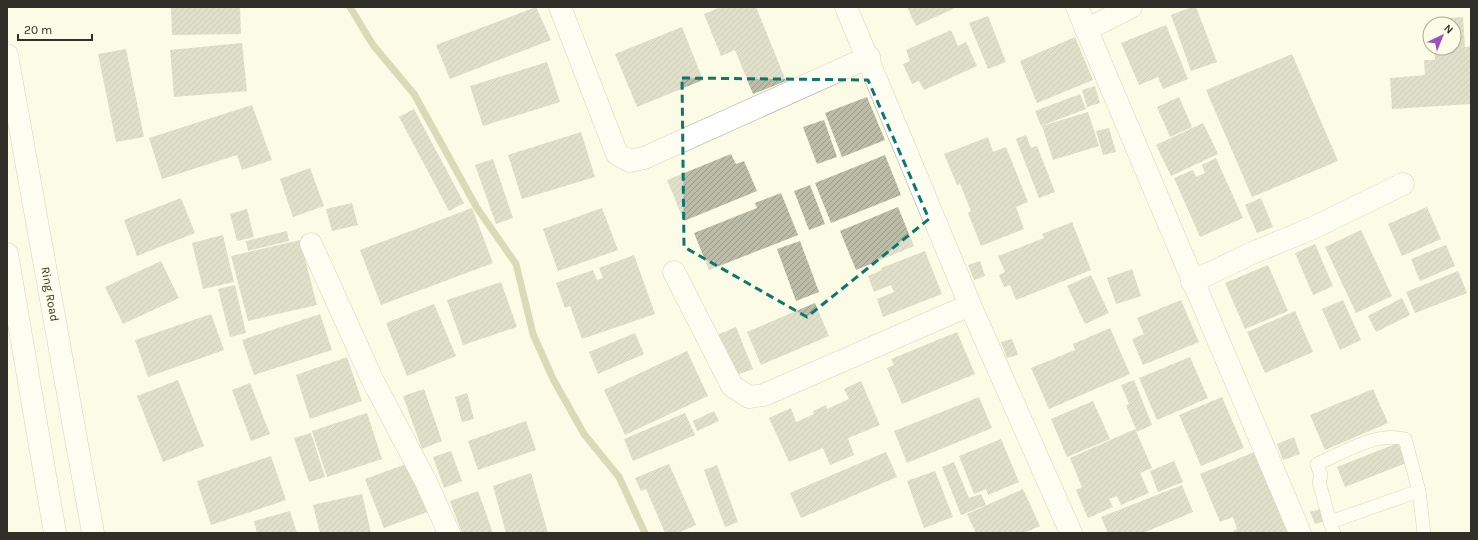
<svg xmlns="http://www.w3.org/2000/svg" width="1478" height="540" viewBox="0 0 1478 540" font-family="Karla,sans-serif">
	<defs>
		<pattern id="building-hatch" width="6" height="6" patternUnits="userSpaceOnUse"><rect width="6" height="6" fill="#bcbda9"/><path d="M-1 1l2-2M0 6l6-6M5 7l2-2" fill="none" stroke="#999a8a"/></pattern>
	</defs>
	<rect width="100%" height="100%" fill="#fbfbe6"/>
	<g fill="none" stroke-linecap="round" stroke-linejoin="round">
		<path stroke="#b1b183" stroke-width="7" d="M350 7 373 45 414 94 477 208 516 264 533 334 553 379 584 434 619 477 645 533"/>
	</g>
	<g fill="url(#building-hatch)">
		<path d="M171 7H240L241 34 172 35Z"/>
		<path d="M536 7 551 40 450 79 436 45Z"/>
		<path d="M721 7H756L786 81 753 94 735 50 721 56 704 14Z"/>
		<path d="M907 7H957L916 26Z"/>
		<path d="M1192 7H1196L1217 62 1191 71 1171 15Z"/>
		<path d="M988 16 1006 62 988 69 969 23Z"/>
		<path d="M1463 17 1465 47 1471 46V104L1392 109 1390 78 1425 75 1424 60H1435L1434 48H1454V24H1432V19Z"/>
		<path d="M1166 25 1188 79 1163 89 1158 77 1139 85 1121 43Z"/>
		<path d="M682 27 703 80 637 107 615 54Z"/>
		<path d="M951 30 958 46 966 42 977 66 924 90 919 81 912 84 903 64 910 61 906 50Z"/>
		<path d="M1075 37 1093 80 1037 103 1020 61Z"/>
		<path d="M242 43 247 91 174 97 170 50Z"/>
		<path d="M126 49 144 137 116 142 98 54Z"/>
		<path d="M1292 54 1338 161 1252 197 1206 90Z"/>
		<path d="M547 62 560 102 483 126 470 86Z"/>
		<path d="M1095 86 1100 103 1087 107 1082 90Z"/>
		<path d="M1080 94 1086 109 1041 126 1035 111Z"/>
		<path d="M867 97 885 140 842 157 825 113Z"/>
		<path d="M1179 97 1192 127 1170 137 1157 107Z"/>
		<path d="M252 105 272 160 242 170 237 155 162 179 149 138Z"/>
		<path d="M414 109 464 203 449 211 399 117Z"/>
		<path d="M1088 112 1099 146 1053 160 1042 126Z"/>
		<path d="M824 120 837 157 817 164 803 127Z"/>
		<path d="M1203 123 1218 154 1171 176 1156 145Z"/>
		<path d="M1109 128 1116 152 1103 155 1096 131Z"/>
		<path d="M581 132 595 177 522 199 508 155Z"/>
		<path d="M1026 135 1031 148 1037 146 1055 192 1039 198 1016 139Z"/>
		<path d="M988 137 993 152 1006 147 1028 202 1016 207 1024 229 981 246 968 213 971 211 960 184 957 185 944 154Z"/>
		<path d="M731 154 736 164 744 161 757 191 684 221 667 180Z"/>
		<path d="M885 155 901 195 831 223 815 183Z"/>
		<path d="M1216 158 1243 218 1200 237 1174 178 1193 170 1196 177 1205 173 1202 165Z"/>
		<path d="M493 159 513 218 496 224 475 165Z"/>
		<path d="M310 168 324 206 293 217 280 179Z"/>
		<path d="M810 185 825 224 809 230 794 191Z"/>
		<path d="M781 193 798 235 709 270 694 233 757 208 755 203Z"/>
		<path d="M181 198 195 233 137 256 124 220Z"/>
		<path d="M1261 198 1273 227 1257 233 1245 205Z"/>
		<path d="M352 203 358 225 332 231 326 209Z"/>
		<path d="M898 207 914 246 856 270 840 231Z"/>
		<path d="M1427 207 1441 239 1402 256 1388 224Z"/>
		<path d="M472 208 493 263 381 305 360 250Z"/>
		<path d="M602 208 618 250 558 271 543 229Z"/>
		<path d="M247 209 254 237 237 241 230 214Z"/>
		<path d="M1072 222 1091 270 1016 300 1010 285 1004 287 999 275 1005 272 998 256 1044 238 1042 234Z"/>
		<path d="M1361 230 1392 296 1356 313 1325 247Z"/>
		<path d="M287 231 289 241 248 251 246 241Z"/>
		<path d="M223 235 234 282 203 289 192 243Z"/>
		<path d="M300 240 317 305 248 321 231 256Z"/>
		<path d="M800 241 819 292 796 301 777 249Z"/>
		<path d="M1315 244 1333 286 1313 295 1295 253Z"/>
		<path d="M1446 245 1455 266 1420 281 1411 259Z"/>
		<path d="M925 251 942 294 883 317 877 299 894 292 891 285 874 292 868 276 882 270 881 268Z"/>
		<path d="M634 255 655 314 582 339 570 306 565 308 556 283 593 270 597 280 603 278 599 268Z"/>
		<path d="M161 261 179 298 123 324 105 287Z"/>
		<path d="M980 261 985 276 974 280 968 265Z"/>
		<path d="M1268 265 1288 311 1245 329 1225 283Z"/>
		<path d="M1132 269 1141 296 1116 304 1107 278Z"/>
		<path d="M1458 271 1467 293 1415 313 1406 292Z"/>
		<path d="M1091 275 1109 313 1085 324 1067 286Z"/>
		<path d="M501 282 517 327 463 345 447 300Z"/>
		<path d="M235 285 246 333 230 337 218 289Z"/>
		<path d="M1402 298 1410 315 1376 332 1368 316Z"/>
		<path d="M1181 300 1199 342 1143 365 1132 339 1144 334 1137 318Z"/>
		<path d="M1343 300 1361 340 1340 350 1322 309Z"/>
		<path d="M815 303 829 336 761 365 747 332Z"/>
		<path d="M434 304 456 356 407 376 386 323Z"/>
		<path d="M1295 311 1313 352 1265 373 1247 332Z"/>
		<path d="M211 314 224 350 148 377 135 340Z"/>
		<path d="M320 314 332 350 254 375 242 340Z"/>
		<path d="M736 327 753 369 729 378 712 337Z"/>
		<path d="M1110 328 1130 374 1049 409 1031 368 1075 350 1073 344Z"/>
		<path d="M957 332 975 374 902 404 887 368 894 365 891 359Z"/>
		<path d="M635 333 644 354 598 374 589 352Z"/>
		<path d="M1012 339 1018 355 1007 358 1001 342Z"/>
		<path d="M687 351 708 396 625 435 604 390Z"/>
		<path d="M347 357 362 401 310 419 296 375Z"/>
		<path d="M1190 357 1208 398 1157 420 1139 378Z"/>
		<path d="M178 380 204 446 163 462 137 396Z"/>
		<path d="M1134 380 1152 425 1137 432 1126 405 1129 404 1121 385Z"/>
		<path d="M861 381 880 425 848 438 854 455 830 465 823 448 789 462 769 418 791 408 796 422 814 414 813 411 826 405 827 409 849 399 844 389Z"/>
		<path d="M250 383 270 434 251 441 232 390Z"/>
		<path d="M424 389 442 441 422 449 403 396Z"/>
		<path d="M1373 389 1388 423 1325 450 1310 415Z"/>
		<path d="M467 393 474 419 462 422 455 397Z"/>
		<path d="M979 397 992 428 907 463 894 431Z"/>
		<path d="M1222 397 1244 448 1201 466 1179 415Z"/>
		<path d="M1093 401 1110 439 1067 457 1051 419Z"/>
		<path d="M714 411 719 421 697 431 693 421Z"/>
		<path d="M367 413 382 459 327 477 312 431Z"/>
		<path d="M685 413 695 435 633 461 624 439Z"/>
		<path d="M526 421 536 450 478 470 468 441Z"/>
		<path d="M1135 429 1152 468 1140 473 1149 493 1121 505 1117 496 1109 499 1113 507 1088 518 1076 490 1082 487 1070 458Z"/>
		<path d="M311 433 325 477 309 482 294 438Z"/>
		<path d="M1294 437 1300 454 1283 460 1277 444Z"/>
		<path d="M1001 439 1019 482 988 495 986 489 974 494 959 456Z"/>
		<path d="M1398 443 1406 463 1345 487 1337 467Z"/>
		<path d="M451 451 462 481 444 488 433 457Z"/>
		<path d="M1257 451 1291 533H1234L1233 531 1237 529 1233 517 1220 522 1200 474Z"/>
		<path d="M886 452 897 477 801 518 790 493Z"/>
		<path d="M271 456 286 500 211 525 197 481Z"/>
		<path d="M1174 461 1183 482 1158 492 1150 471Z"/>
		<path d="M412 462 430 511 384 528 365 479Z"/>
		<path d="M954 462 969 498 981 494 986 505 961 515 942 467Z"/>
		<path d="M669 464 696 525 678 533H665L646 489 641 491 635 478Z"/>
		<path d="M717 465 738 522 725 527 704 470Z"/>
		<path d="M935 471 953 517 924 528 907 481Z"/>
		<path d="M531 473 548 533H506L493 486Z"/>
		<path d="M1182 485 1193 512 1143 533H1108L1101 517Z"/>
		<path d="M1023 489 1040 526 1024 533H976L967 514Z"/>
		<path d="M478 491 493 533H462L450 501Z"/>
		<path d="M362 494 371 533H320L313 505Z"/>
		<path d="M1320 509 1325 521 1315 524 1310 512Z"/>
		<path d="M290 511 297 533H257L254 521Z"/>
	</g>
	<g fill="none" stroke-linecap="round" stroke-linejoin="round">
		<defs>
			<g id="lane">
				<path d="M1330 522 1319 482 1321 475 1317 464C1345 452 1374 432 1405 439L1419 491"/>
				<path d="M1334 533 1330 522 1419 491 1424 533"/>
			</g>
			<g id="street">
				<path d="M560 7 617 154 630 161 644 158 869 57"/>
				<path d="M846 7 970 305 1071 533"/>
				<path d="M1077 7 1300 533"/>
				<path d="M1086 30 1131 7"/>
				<path d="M311 244 372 379 426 482 449 533"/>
				<path d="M674 272 732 386 749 397 764 395 970 305"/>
				<path d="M1192 282 1250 254 1315 227 1403 184"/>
			</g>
			<g id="primary">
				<path d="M7 55 93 533"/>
				<path d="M7 254 55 533"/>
			</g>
		</defs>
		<use href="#lane" stroke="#a5a692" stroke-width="14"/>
		<use href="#street" stroke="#a5a692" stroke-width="23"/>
		<use href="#primary" stroke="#a5a692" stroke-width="23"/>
		<use href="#lane" stroke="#fff" stroke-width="13"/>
		<use href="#street" stroke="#fff" stroke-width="22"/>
		<use href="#primary" stroke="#fff" stroke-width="22"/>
	</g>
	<path d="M0 0H1478V540H0ZM682 78 868 80 929 219 807 317 684 247Z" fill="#fbfbe6" fill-opacity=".55" fill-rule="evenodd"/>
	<path fill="none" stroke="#0f766e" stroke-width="3" stroke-dasharray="8 5" stroke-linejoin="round" d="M682 78 868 80 929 219 807 317 684 247Z"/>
	<g text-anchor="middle" stroke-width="3.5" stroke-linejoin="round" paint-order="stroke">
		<g font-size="12" fill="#303028" stroke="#fbfbe6">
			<text transform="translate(50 294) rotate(80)" y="4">Ring Road</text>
		</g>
	</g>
	<rect width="1478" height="540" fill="none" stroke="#303028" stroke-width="16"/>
	<g transform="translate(1442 36) rotate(43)"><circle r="19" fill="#fbfbe6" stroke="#aaaa9a"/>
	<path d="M0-3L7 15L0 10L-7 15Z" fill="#9a4fc2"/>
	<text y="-6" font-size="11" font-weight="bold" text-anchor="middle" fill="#303028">N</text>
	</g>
	<path d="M18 34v6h74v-6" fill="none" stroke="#303028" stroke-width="2"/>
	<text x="24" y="34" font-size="12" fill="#303028" stroke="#fbfbe6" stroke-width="3" paint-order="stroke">20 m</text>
</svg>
